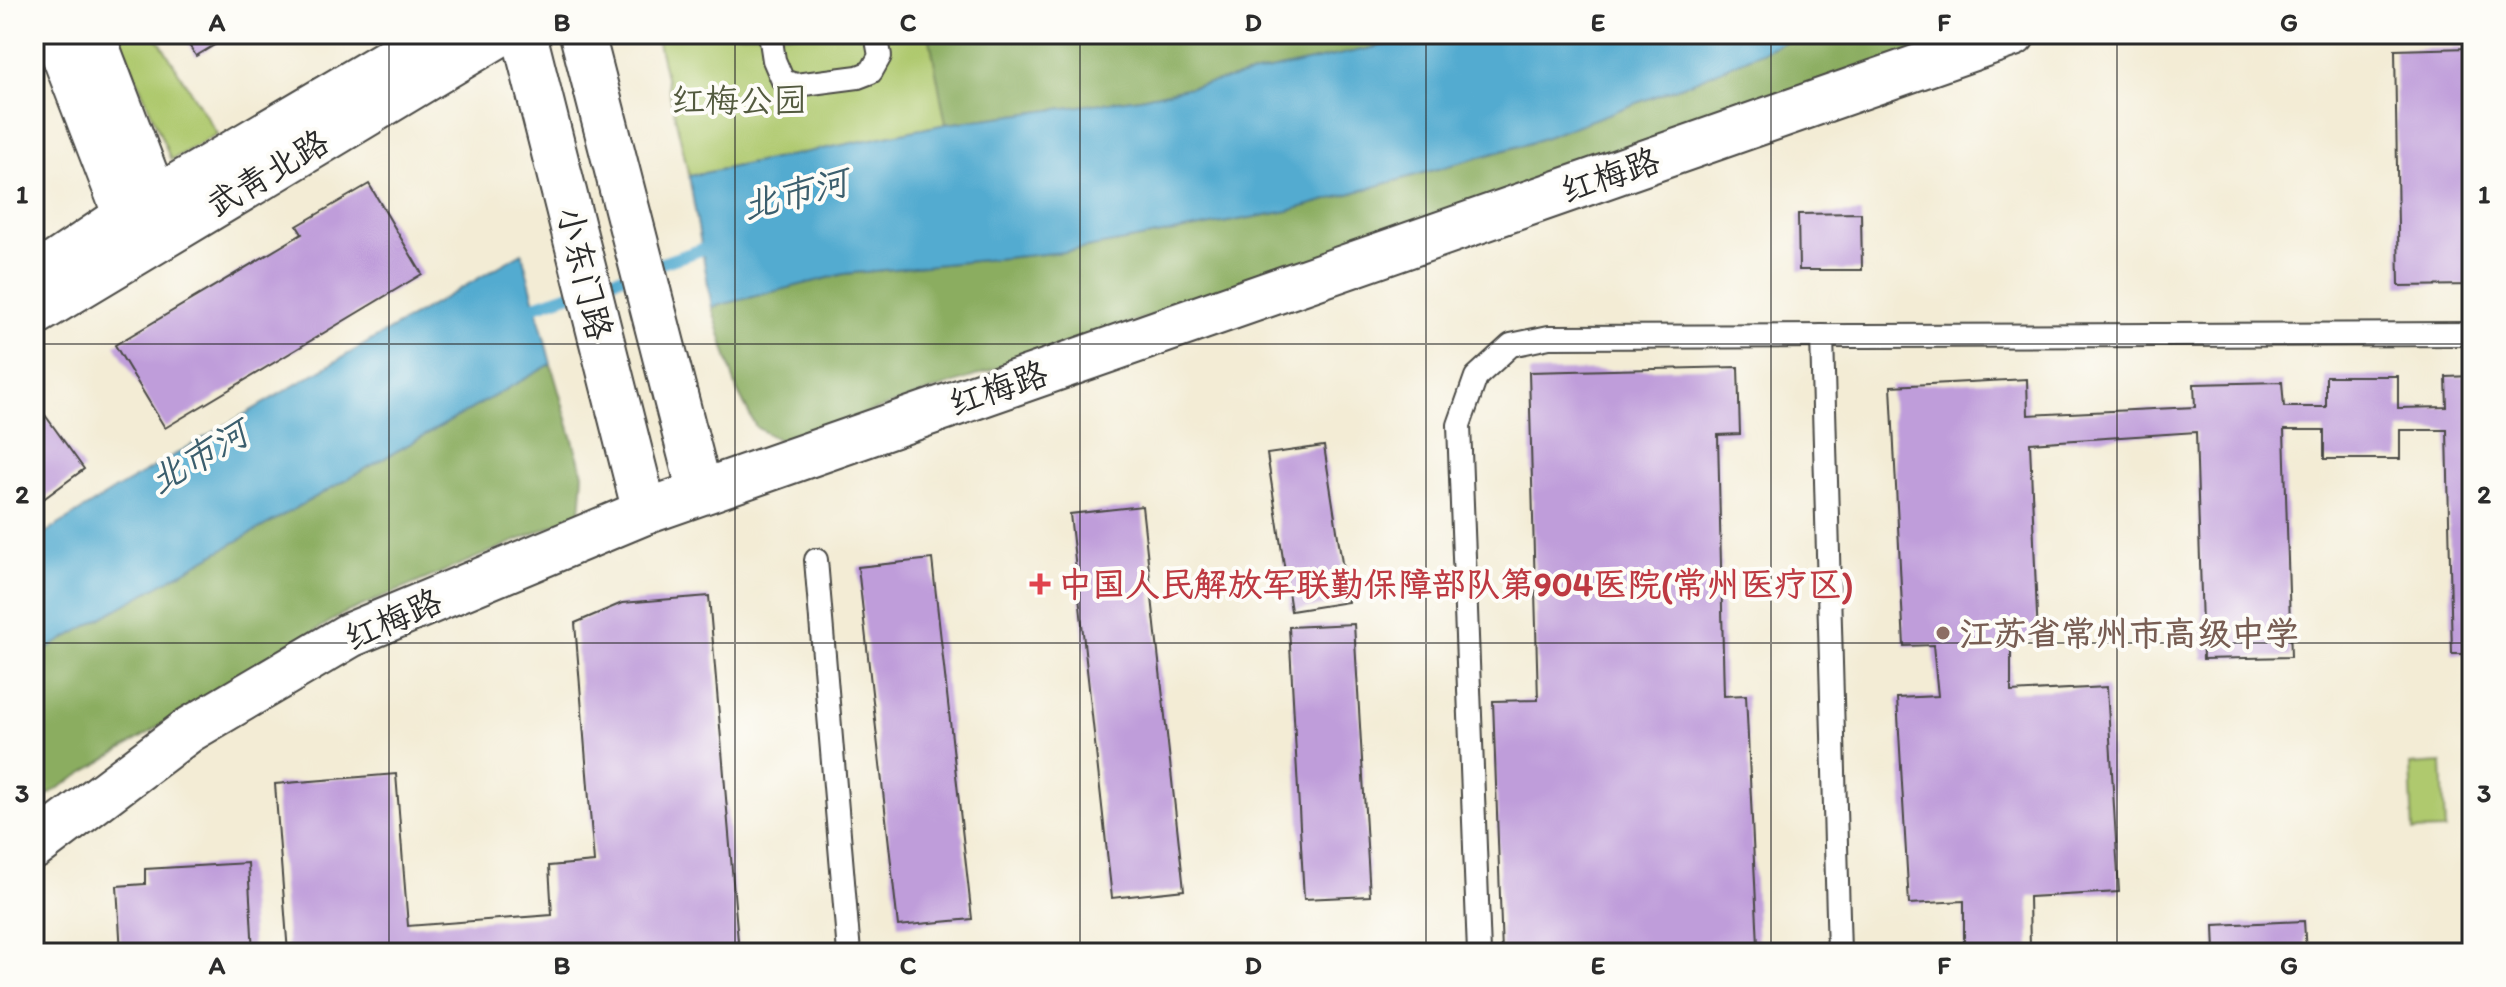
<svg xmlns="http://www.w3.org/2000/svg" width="2506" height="987" viewBox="0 0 2506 987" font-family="Itim,'LXGW WenKai TC',sans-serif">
	<rect width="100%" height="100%" fill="#fdfcf7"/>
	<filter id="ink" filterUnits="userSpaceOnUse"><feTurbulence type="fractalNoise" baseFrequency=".0125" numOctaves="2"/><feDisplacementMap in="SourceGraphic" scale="16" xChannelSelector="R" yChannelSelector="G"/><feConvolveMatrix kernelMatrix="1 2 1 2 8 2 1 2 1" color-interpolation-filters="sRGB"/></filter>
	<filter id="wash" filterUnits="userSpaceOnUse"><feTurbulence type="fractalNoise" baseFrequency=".006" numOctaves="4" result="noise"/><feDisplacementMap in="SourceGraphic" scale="32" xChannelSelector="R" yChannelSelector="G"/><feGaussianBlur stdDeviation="1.8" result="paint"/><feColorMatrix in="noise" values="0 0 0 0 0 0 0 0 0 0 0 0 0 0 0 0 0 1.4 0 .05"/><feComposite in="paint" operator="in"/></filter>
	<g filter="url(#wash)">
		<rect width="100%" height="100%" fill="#f3ecd5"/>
		<g fill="#afc96e" stroke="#6d7a4c" stroke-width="2">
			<path d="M118 34H155L217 134 171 160Z"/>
			<path d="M656 34H1436L1140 98 946 124 689 176Z"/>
			<path d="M2442 763 2445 830 2413 831 2410 765Z"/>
		</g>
		<g fill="#8bad61" stroke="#5b6c46" stroke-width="2">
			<path d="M929 34H1436L1140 98 946 124Z"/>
			<path d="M1803 34H1974L782 442 756 427 737 390 712 307 844 274 1064 252 1288 211 1530 143 1692 82Z"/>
			<path d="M551 364 583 474 580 514 343 614 34 803V656Z"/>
		</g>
		<g fill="#52abd0" stroke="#3e6b7e" stroke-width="2">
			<path d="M1436 34H1803L1693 82 1530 143 1288 211 1064 252 844 274 712 307 689 176 946 124 1140 98Z"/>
			<path d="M522 253 551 364 34 656V540L116 489Z"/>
		</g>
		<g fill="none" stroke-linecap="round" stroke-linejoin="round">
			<path stroke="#52abd0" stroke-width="12" d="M520 311 715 245"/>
		</g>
		<g id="blocks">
			<g fill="#bf9dda">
				<path d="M182 34H233L196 56Z"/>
				<path d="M2470 48 2472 285 2399 286 2395 50Z"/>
				<path d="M369 184 422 274 165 428 115 345 302 234 297 226Z"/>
				<path d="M1861 213 1862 270H1799L1798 214Z"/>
				<path d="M1738 367 1740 434 1718 435 1724 696 1746 695 1758 945 1730 946V953H1502L1493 701 1538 700 1529 372Z"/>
				<path d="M2326 376H2398V408L2447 407 2446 377 2472 376V654H2452L2447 430H2400V459H2324V430H2284L2291 657 2203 659 2196 432 2030 443 2038 640 2011 639V692L2107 687 2119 892 2029 897 2030 949 2049 948V953H1954V951L1964 950V901L1909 904 1897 698 1938 696 1933 645 1904 646 1891 386 2027 379 2028 415 2195 407 2194 384 2282 382 2284 407H2326Z"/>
				<path d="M37 404 84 469 34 506V407Z"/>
				<path d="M1324 446 1348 602 1291 611 1267 454Z"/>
				<path d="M1142 506 1184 890 1112 898 1070 514Z"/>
				<path d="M932 559 972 919 898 926 858 567Z"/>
				<path d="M709 596 739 953H288L275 784 396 774 408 926 552 915 549 866 594 862 575 623 622 603Z"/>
				<path d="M1354 624 1370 896 1304 899 1289 627Z"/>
				<path d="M248 863 253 953H121L117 886 145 884V869Z"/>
				<path d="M2304 921 2306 953H2215L2214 925Z"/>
			</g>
		</g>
	</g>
	<g filter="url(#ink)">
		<use href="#blocks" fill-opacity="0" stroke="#494844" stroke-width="2"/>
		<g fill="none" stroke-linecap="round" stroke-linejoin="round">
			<defs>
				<g id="lane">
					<path d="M770 34 774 60 783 81 796 85 858 77 871 72 880 56 876 34"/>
					<path d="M1822 336 1839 953"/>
					<path d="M816 560 849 953"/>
					<path d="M1479 953 1459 425 1476 377 1511 345 1549 337 2472 334"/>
				</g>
				<g id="secondary">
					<path d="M56 34 126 216 150 233"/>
					<path d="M92 34 155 199 158 228"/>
					<path d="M524 34 645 512"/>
					<path d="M582 34 700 492"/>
					<path d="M34 278 126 216 435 34"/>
					<path d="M34 314 500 34"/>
					<path d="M34 847 189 730 350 635 645 512 2013 34"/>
				</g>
			</defs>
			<use href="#lane" stroke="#494844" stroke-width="26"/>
			<use href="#secondary" stroke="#494844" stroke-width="48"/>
			<use href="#lane" stroke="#fff" stroke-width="22"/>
			<use href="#secondary" stroke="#fff" stroke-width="44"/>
		</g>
	</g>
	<path fill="none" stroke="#2b2b2b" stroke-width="2" stroke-opacity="0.55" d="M389 34V953M735 34V953M1080 34V953M1426 34V953M1771 34V953M2117 34V953M34 344H2472M34 643H2472"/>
	<path fill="#e0444e" stroke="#fdfcf7" stroke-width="3" d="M1036 572h8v8h8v8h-8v8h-8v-8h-8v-8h8z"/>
	<circle fill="#8d6e63" stroke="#fdfcf7" stroke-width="3" cx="1943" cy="633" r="8"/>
	<g text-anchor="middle" stroke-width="8" stroke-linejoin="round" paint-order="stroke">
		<g font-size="34" fill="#535a3f" stroke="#fdfcf7">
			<text x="739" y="112">红梅公园</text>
		</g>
		<g font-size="34" fill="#2b2b2b" stroke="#fdfcf7">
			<text transform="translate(267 173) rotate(-31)" y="12">武青北路</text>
			<text transform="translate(1610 175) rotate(-19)" y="12">红梅路</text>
			<text transform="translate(585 273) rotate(76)" y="12">小东门路</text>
			<text transform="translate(998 388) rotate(-19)" y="12">红梅路</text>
			<text transform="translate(393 619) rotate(-24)" y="12">红梅路</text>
		</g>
		<g font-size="34" font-weight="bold" fill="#be3a42" stroke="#fdfcf7" text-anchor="start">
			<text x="1058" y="596">中国人民解放军联勤保障部队第904医院(常州医疗区)</text>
		</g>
		<g font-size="34" font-weight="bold" fill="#785e54" stroke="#fdfcf7" text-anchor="start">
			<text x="1959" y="645">江苏省常州市高级中学</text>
		</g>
		<g font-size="36" font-style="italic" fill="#3b5e6d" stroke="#fdfcf7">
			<text transform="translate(795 193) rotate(-14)" y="13">北市河</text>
			<text transform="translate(198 456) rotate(-30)" y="13">北市河</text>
		</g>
	</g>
	<rect width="2506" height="987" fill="none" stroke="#fdfcf7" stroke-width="88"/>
	<rect x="44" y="44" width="2418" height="899" fill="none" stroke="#2b2b2b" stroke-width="3"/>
	<g font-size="26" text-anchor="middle" font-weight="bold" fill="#2b2b2b">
		<text x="217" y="31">A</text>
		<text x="562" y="31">B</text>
		<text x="908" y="31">C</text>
		<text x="1253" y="31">D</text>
		<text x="1598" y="31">E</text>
		<text x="1944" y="31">F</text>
		<text x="2289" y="31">G</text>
		<text x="22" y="203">1</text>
		<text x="2484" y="203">1</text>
		<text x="22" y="503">2</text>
		<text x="2484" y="503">2</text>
		<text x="22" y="802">3</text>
		<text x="2484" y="802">3</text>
		<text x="217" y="974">A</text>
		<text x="562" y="974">B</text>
		<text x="908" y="974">C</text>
		<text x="1253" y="974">D</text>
		<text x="1598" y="974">E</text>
		<text x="1944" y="974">F</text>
		<text x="2289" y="974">G</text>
	</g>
</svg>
